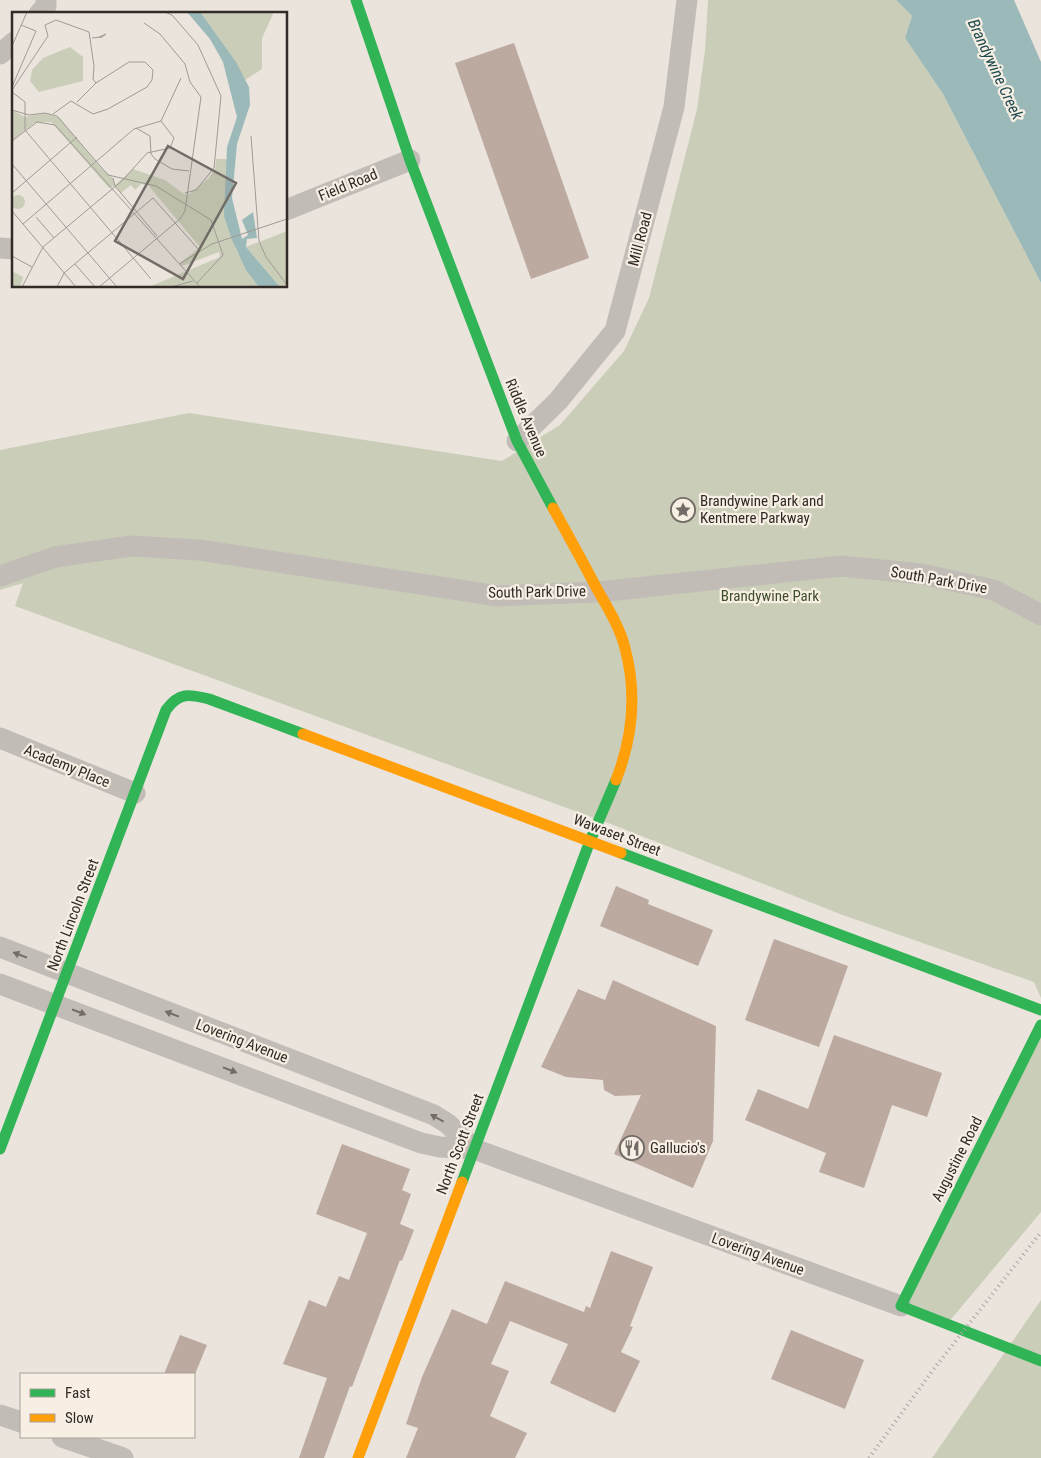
<svg xmlns="http://www.w3.org/2000/svg" width="1041" height="1458" viewBox="0 0 1041 1458" font-family="'Roboto Condensed',sans-serif">
	<rect width="100%" height="100%" fill="#eae4dd"/>
	<g fill="#caceb8">
		<path d="M708 0H896L912 16 905 38 943 94 1041 283V998L1034 982 840 914 616 826 15 606 23 583 0 590V450L189 413 502 461 560 425 624 351 649 298 697 109 705 50Z"/>
		<path d="M1041 1025V1212L947 1324 901 1306Z"/>
		<path d="M1041 1300V1458H932Z"/>
	</g>
	<path fill="#9bb9b9" d="M896 0H1014L1041 62V283L943 94 905 38 912 16Z"/>
	<g fill="#bcaaa0">
		<path d="M514 43 589 258 531 279 455 63Z"/>
		<path d="M616 886 649 900 648 904 713 930 698 966 600 926Z"/>
		<path d="M774 939 848 966 819 1047 745 1020Z"/>
		<path d="M613 980 716 1026 713 1141 693 1188 614 1154 641 1095 615 1096 604 1090 603 1080 566 1077 541 1067 578 989 605 1000Z"/>
		<path d="M834 1035 942 1073 927 1117 892 1105 864 1188 819 1172 826 1153 745 1120 758 1089 808 1109Z"/>
		<path d="M342 1144 410 1169 402 1190 411 1194 400 1224 414 1230 402 1261 400 1260 352 1387 350 1386 324 1458H299L327 1378 283 1364 309 1300 326 1307 339 1276 349 1280 367 1233 316 1214Z"/>
		<path d="M611 1251 653 1267 630 1326 633 1327 621 1352 640 1361 615 1413 550 1383 568 1344 510 1321 491 1364 509 1371 490 1416 527 1433 515 1458H406L418 1428 406 1424 422 1377 452 1309 487 1324 505 1281 584 1312 586 1306 590 1308Z"/>
		<path d="M791 1330 864 1360 845 1409 771 1379Z"/>
		<path d="M180 1335 207 1345 195 1374H164Z"/>
	</g>
	<g fill="none" stroke-linecap="round" stroke-linejoin="round">
		<g stroke="#c2bcb7" stroke-width="21">
			<path d="M39 14 46 6V0"/>
			<path d="M0 54 14 42"/>
			<path d="M286 210 410 160"/>
			<path d="M0 248 14 249"/>
			<path d="M517 441 558 401 615 331 674 107 687 0"/>
			<path d="M0 576 55 557 131 546 200 550 498 596 598 592 841 566 922 574 994 590 1041 615"/>
			<path d="M0 738 135 793"/>
			<path d="M0 947 434 1115 448 1124 474 1149"/>
			<path d="M0 984 421 1143 440 1147 474 1149 901 1306"/>
			<path d="M0 1415 21 1422"/>
			<path d="M62 1437 123 1458"/>
		</g>
		<g stroke="#30b455" stroke-width="11">
			<path d="M356 0 410 160 517 441 553 508"/>
			<path d="M621 853 1041 1010"/>
			<path d="M1041 1025 901 1306 1041 1361"/>
			<path d="M0 1149 166 710C179 692 189 694 209 699L303 734"/>
			<path d="M462 1182 590 841 616 780"/>
		</g>
		<g stroke="#ff9f0a" stroke-width="11">
			<path d="M553 508C568 535 583 562 597 589 608 608 620 628 625 648 637 693 633 737 616 780"/>
			<path d="M303 734 621 853"/>
			<path d="M358 1458 462 1182"/>
		</g>
		<path stroke="#aaa5a1" stroke-width="4" stroke-dasharray="1 4" stroke-linecap="butt" d="M869 1458 933 1370 1041 1232"/>
	</g>
	<defs><path id="oneway-solid" d="M-6-.8H1V-3.2L6.5 0L1 3.2V.8H-6Z" transform="scale(1.25)"/></defs>
	<g fill="#736c67">
		<use href="#oneway-solid" transform="translate(20 955) rotate(-159)"/>
		<use href="#oneway-solid" transform="translate(79 1012) rotate(21)"/>
		<use href="#oneway-solid" transform="translate(172 1014) rotate(-159)"/>
		<use href="#oneway-solid" transform="translate(230 1070) rotate(21)"/>
		<use href="#oneway-solid" transform="translate(437 1118) rotate(-151)"/>
	</g>
	<defs>
		<symbol id="sight-ring" viewBox="-11 -11 22 22"><circle r="9.5" fill="#f7efe4" stroke="#726b66" stroke-width="1.5"/><path d="M0-6L1.8-2.2L6-1.7L2.9 1.2L3.7 5.4L0 3.3L-3.7 5.4L-2.9 1.2L-6-1.7L-1.8-2.2Z" fill="#726b66"/></symbol>
		<symbol id="restaurant-ring" viewBox="-11 -11 22 22"><circle r="9.5" fill="#f7efe4" stroke="#726b66" stroke-width="1.5"/><path d="M-5-6h1v4h1v-4h1v4h1v-4h1v5L-1.5 .5V6h-2V.5L-5-1ZM5-6V6H3V1.5H1.5Q1.5-4 5-6Z" fill="#726b66"/></symbol>
	</defs>
	<g fill-rule="evenodd">
		<use href="#sight-ring" x="669" y="496" width="28" height="28"/>
		<use href="#restaurant-ring" x="618" y="1134" width="28" height="28"/>
	</g>
	<g text-anchor="middle" stroke-width="4.5" stroke-linejoin="round" paint-order="stroke">
		<g font-size="15" fill="#322a26" stroke="#f7efe4">
			<text transform="translate(348 185) rotate(-22)" y="5">Field Road</text>
			<text transform="translate(640 239) rotate(-75)" y="5">Mill Road</text>
			<text transform="translate(526 418) rotate(67)" y="5">Riddle Avenue</text>
			<text transform="translate(939 580) rotate(10)" y="5">South Park Drive</text>
			<text transform="translate(537 592) rotate(-1)" y="5">South Park Drive</text>
			<text transform="translate(67 766) rotate(22)" y="5">Academy Place</text>
			<text transform="translate(617 835) rotate(21)" y="5">Wawaset Street</text>
			<text transform="translate(73 915) rotate(-69)" y="5">North Lincoln Street</text>
			<text transform="translate(242 1041) rotate(21)" y="5">Lovering Avenue</text>
			<text transform="translate(460 1144) rotate(-69)" y="5">North Scott Street</text>
			<text transform="translate(957 1159) rotate(-63)" y="5">Augustine Road</text>
			<text transform="translate(758 1254) rotate(20)" y="5">Lovering Avenue</text>
		</g>
		<g font-size="15" fill="#322a26" stroke="#f7efe4" text-anchor="start">
			<text x="700" y="506">Brandywine Park and<tspan x="700" dy="17">Kentmere Parkway</tspan></text>
			<text x="650" y="1153">Gallucio's</text>
		</g>
		<g font-size="15" fill="#404e2b" stroke="#f7efe4">
			<text x="770" y="601">Brandywine Park</text>
		</g>
		<g font-size="16" font-style="italic" fill="#1f4b50" stroke="#f7efe4">
			<text transform="translate(996 69) rotate(65)" y="6">Brandywine Creek</text>
		</g>
	</g>
	<g transform="translate(12 12)">
		<rect width="275" height="275" fill="#eae4dd"/>
		<path d="M183 0H262L250 26V57L230 70ZM58 35 71 45V69L27 80 18 69 20 58 31 46ZM0 98 13 105 33 101 48 106 88 155 101 166 103 173 121 157 153 168 172 182H177L197 166 203 157 204 147H216L213 206 225 240 247 275H137L208 245 207 240 170 254 167 252 188 235 136 173 129 172 123 178 119 173 109 181 103 174 97 176 39 110 22 111 0 129ZM-1 190a7 7 0 1 1 14 0a7 7 0 1 1-14 0ZM275 219V275H268L234 235ZM0 259 11 265 8 275H0Z" fill="#caceb8"/>
		<path d="M175 0H188L224 50 237 75 238 93 225 132 220 186 230 227 236 223 230 208 241 200 245 226 235 227 234 235 268 275H247L234 258 220 228 212 204 215 135 225 105 211 50 198 27Z" fill="#9bb9b9"/>
		<path fill="none" stroke="#a09a94" stroke-width="1" d="M153 0 160 3 186 33 209 84 202 156 184 178 173 181M80 26 90 25 94 22 87 25M0 34 15 0M0 75 24 19 9 13M0 78 36 24 33 13 44 8 77 20 82 54 81 67 84 71M0 80 13 90V118L139 267M0 98 17 103 33 101 45 104 96 163 144 174 199 208 211 243 185 271M41 102 59 89 81 102 96 97 135 75 140 68 141 58 133 50H117L84 71 65 90M124 116 138 124 139 142 143 147 160 157 177 159M239 124 247 229 254 245 275 273M0 129 25 110 43 113 188 275M0 152 105 275M101 166 103 174 145 224M0 181 65 125M0 199 64 275M24 205 42 226M11 212 122 117 149 109 169 66M0 244 20 255M63 252 83 275M167 252 200 232 275 207M10 275 31 235 111 168 135 141 158 136 162 126 149 109M45 275 52 261 141 186 187 238M87 275 168 207 173 199 189 85 178 70 173 52 148 22 132 11M159 275 181 269"/>
		<path fill="#726b66" fill-opacity="0.15" stroke="#726b66" stroke-width="2.5" d="M156 134 224 171 171 267 103 229Z"/>
		<rect width="275" height="275" fill="none" stroke="#322a26" stroke-width="2.5"/>
	</g>
	<rect x="20" y="1373" width="175" height="65" fill="#f7efe4" stroke="#a8a098"/>
	<rect x="30" y="1389" width="25" height="8" fill="#30b455" stroke="#a8a098"/>
	<text x="65" y="1398" font-size="15" fill="#322a26">Fast</text>
	<rect x="30" y="1414" width="25" height="8" fill="#ff9f0a" stroke="#a8a098"/>
	<text x="65" y="1423" font-size="15" fill="#322a26">Slow</text>
</svg>
